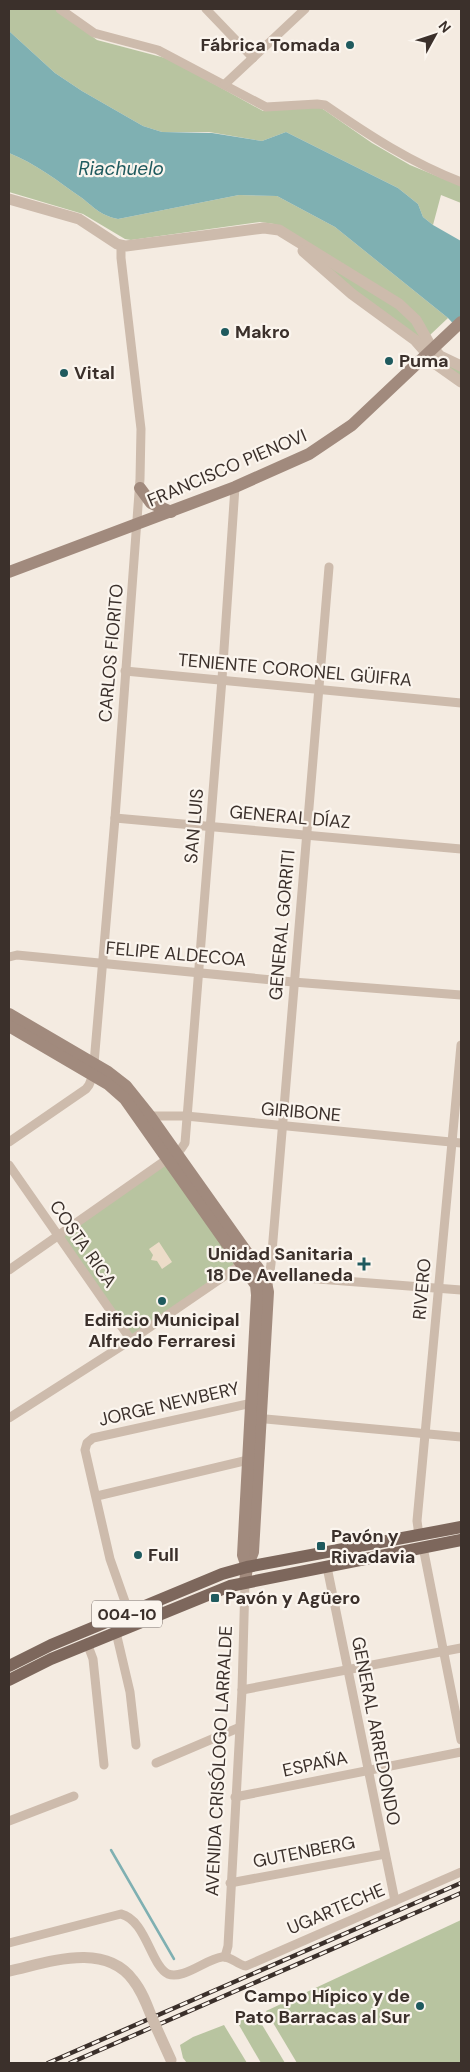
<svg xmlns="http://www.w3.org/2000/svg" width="470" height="2072" viewBox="0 0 470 2072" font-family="'DM Sans',sans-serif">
	<rect width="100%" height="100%" fill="#f4ebe1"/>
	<g fill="#b8c4a0">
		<path d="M9 9H56L97 40 169 59 263 111 320 107 372 143 410 165 461 186V203L441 195 433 225 423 217 418 204 398 188 286 132 262 141 209 132H162L143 126 82 91 55 73 9 31Z"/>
		<path d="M9 153C35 163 59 182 82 198 96 209 100 215 118 219L239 195 277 196 335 227 448 318 430 335 420 319 274 224 260 222 131 240 125 239 83 214 9 192Z"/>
		<path d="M284 233 399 304 429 343 461 366V382Z"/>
		<path d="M168 1159 242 1264 131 1340 58 1236Z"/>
		<path d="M461 1920V2063H297L266 2011Z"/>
		<path d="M244 2017 258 2018 285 2063H261L236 2020Z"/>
		<path d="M224 2025 247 2063H187L183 2058 180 2045 193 2037Z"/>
	</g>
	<path fill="#ecdcc8" d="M159 1242 172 1262 162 1269 157 1261 151 1260 153 1255 149 1249Z"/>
	<path fill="#7fb0b2" d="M9 31 55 73 82 91 143 126 162 132 212 133 262 141 286 132 398 188 418 204 423 217 433 225 461 241V332L448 318 335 227 277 196 239 195 118 219C100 215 96 209 82 198 59 182 35 163 9 153Z"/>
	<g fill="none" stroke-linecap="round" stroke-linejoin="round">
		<path stroke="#7fb0b2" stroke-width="2.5" d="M111 1850 174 1959"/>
		<g stroke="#cdbbac" stroke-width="9">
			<path d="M60 9 94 33 158 50 266 107 317 104 325 105C370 136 410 162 461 182"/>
			<path d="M206 9 253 58"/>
			<path d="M224 85 305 9"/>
			<path d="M125 671 461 703"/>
			<path d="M115 818 461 849"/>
			<path d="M9 957 17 955 293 982 461 995"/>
			<path d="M145 1116H186L461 1143"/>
			<path d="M9 1142 86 1089 89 1085 93 1075 115 818 140 479 141 429 121 258V245"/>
			<path d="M9 1165 131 1340"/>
			<path d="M9 1270 176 1153 181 1149 185 1143 222 679 235 487"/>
			<path d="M266 1275 461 1290"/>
			<path d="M268 1285 271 1264 329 567"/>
			<path d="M9 1418 131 1340 242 1264 245 1266"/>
			<path d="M255 1418 461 1437"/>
			<path d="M97 1496 248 1460"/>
			<path d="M419 1535 417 1521 461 1045"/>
			<path d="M423 1547 461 1740"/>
			<path d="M327 1567 395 1901"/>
			<path d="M129 1613 110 1559 85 1450 87 1443 93 1438 257 1402"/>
			<path d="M115 1628 130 1692 136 1745"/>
			<path d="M87 1643 93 1659 104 1765"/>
			<path d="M242 1690 461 1648"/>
			<path d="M156 1763 238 1728"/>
			<path d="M235 1797 461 1752"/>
			<path d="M9 1821 74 1796"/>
			<path d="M230 1883 385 1854"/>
			<path d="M9 1943 121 1914C146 1920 151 1966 168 1974 183 1980 206 1959 222 1957 232 1956 237 1965 246 1966L461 1872"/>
			<path d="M225 1957 228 1946 242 1690 245 1582"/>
		</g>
		<g stroke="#cdbbac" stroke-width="11">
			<path d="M9 199 79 219 117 244 126 246 264 228 279 230 399 304 416 320 429 343 440 356 461 366"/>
			<path d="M303 251 352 294 415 340 437 365 461 382"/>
			<path d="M9 1971C47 1963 104 1941 133 1980 142 1991 147 2005 152 2018"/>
		</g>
		<g stroke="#a18a7d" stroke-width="12">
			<path d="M140 488 151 503 171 512"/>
			<path d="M9 572 235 487 309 454 352 425 461 322"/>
			<path d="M9 1014 108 1072 126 1086 150 1116 265 1278 268 1292 253 1552 247 1567 245 1582"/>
			<path d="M9 1026 108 1084 125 1099 256 1285 257 1295 243 1555 247 1567"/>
		</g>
		<g stroke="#7d675c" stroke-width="12">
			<path d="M9 1666 51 1645 222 1574 247 1567 461 1527"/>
			<path d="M9 1680 51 1659 230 1586 461 1540"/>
		</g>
		<defs>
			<g id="rail">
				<path d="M48 2063 461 1883"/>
				<path d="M70 2063 461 1893"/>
			</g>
		</defs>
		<use href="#rail" stroke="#3b302b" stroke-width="4.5"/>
		<use href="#rail" stroke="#fbf5ee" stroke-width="2.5" stroke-dasharray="8" stroke-linecap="butt"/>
		<path stroke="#cdbbac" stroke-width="11" d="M152 2018 171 2060"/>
	</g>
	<g fill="#1f5a5e" stroke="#fbf5ee" stroke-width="2">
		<circle cx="350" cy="45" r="5"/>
		<circle cx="225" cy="332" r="5"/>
		<circle cx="389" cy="361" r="5"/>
		<circle cx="64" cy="373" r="5"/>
		<path d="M361.5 1256.5h5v5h5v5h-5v5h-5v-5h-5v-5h5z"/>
		<circle cx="162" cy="1301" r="5"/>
		<rect x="316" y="1541" width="10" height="10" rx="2.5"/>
		<circle cx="138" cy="1555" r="5"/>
		<rect x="210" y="1593" width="10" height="10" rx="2.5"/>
		<circle cx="420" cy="2006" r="5"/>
	</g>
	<g text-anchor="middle" stroke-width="4.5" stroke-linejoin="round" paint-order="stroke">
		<rect fill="#fbf5ee" stroke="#756b66" stroke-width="1" x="92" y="1600.5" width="70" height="27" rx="4"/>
		<g font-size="16" font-weight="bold" fill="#3b302b">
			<text x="127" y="1620">004-10</text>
		</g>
		<g font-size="18" font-weight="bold" fill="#3b302b" stroke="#fbf5ee" text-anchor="start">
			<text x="340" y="51" text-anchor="end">Fábrica Tomada</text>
			<text x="235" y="338">Makro</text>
			<text x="399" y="367">Puma</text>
			<text x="74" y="379">Vital</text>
			<text x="353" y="1260" text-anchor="end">Unidad Sanitaria<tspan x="353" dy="21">18 De Avellaneda</tspan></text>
			<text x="162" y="1326" text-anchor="middle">Edificio Municipal<tspan x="162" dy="21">Alfredo Ferraresi</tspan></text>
			<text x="331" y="1542">Pavón y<tspan x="331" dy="21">Rivadavia</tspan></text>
			<text x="148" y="1561">Full</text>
			<text x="225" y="1604">Pavón y Agüero</text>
			<text x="410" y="2002" text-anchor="end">Campo Hípico y de<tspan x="410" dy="21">Pato Barracas al Sur</tspan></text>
		</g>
		<g font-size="18" fill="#3b302b" stroke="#fbf5ee">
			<text transform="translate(227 468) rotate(-23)" y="6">FRANCISCO PIENOVI</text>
			<text transform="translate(111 653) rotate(-85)" y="6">CARLOS FIORITO</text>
			<text transform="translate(295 670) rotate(5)" y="6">TENIENTE CORONEL GÜIFRA</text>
			<text transform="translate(290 817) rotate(5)" y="6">GENERAL DÍAZ</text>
			<text transform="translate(194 826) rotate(-85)" y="6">SAN LUIS</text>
			<text transform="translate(282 925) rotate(-85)" y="6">GENERAL GORRITI</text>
			<text transform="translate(176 954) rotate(5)" y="6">FELIPE ALDECOA</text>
			<text transform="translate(301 1112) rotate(5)" y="6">GIRIBONE</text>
			<text transform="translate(83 1244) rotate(55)" y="6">COSTA RICA</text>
			<text transform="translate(422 1289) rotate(-85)" y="6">RIVERO</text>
			<text transform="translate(169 1404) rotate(-13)" y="6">JORGE NEWBERY</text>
			<text transform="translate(376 1731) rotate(79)" y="6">GENERAL ARREDONDO</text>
			<text transform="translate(219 1761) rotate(-87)" y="6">AVENIDA CRISÓLOGO LARRALDE</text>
			<text transform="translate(315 1764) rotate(-12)" y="6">ESPAÑA</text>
			<text transform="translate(304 1852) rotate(-11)" y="6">GUTENBERG</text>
			<text transform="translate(336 1909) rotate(-23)" y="6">UGARTECHE</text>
		</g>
		<g font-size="19" font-style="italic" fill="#1f5a5e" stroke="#fbf5ee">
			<text x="121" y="175">Riachuelo</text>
		</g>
	</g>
	<rect width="470" height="2072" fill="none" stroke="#3b302b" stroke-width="20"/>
	<g transform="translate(435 35) rotate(50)" stroke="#fbf5ee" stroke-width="4" paint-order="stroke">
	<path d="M0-4L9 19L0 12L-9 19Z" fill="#3b302b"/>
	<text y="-8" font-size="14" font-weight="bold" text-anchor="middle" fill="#3b302b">N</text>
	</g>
</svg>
